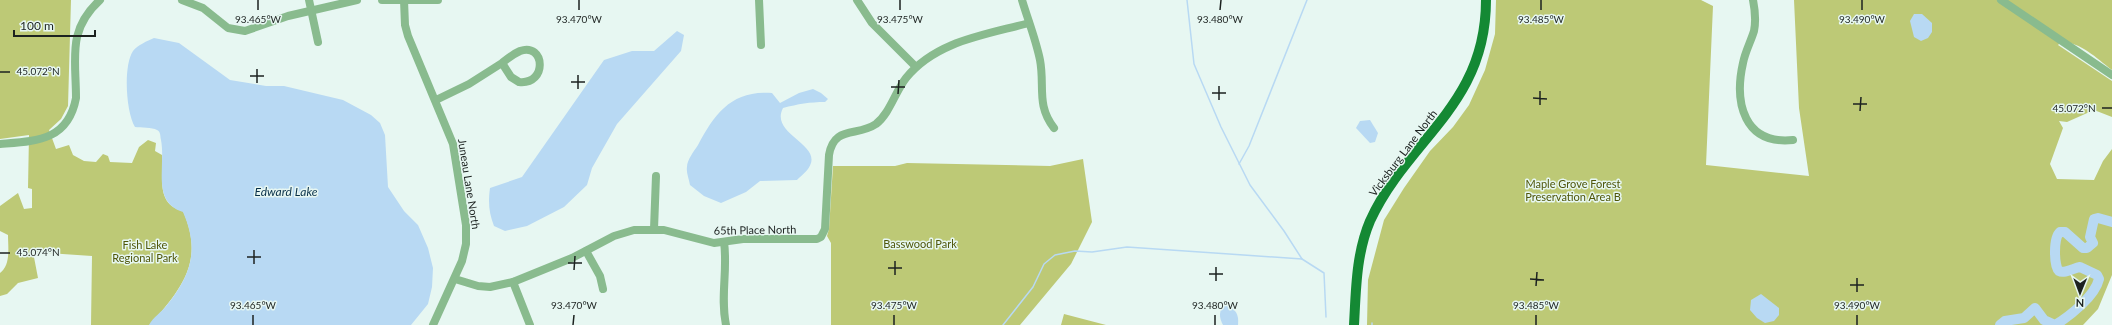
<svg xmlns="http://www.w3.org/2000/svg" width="2112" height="325" viewBox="0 0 2112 325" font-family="Lato,sans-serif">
	<rect width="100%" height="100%" fill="#e7f7f2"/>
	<g fill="#bdc976">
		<path d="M0 0H71L68 106 61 119 49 130 56 149 69 145 73 155 84 161 96 162 103 154 108 156 110 162 132 163 139 147 148 140 156 143 155 151 162 155C164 177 155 204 183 211 205 261 182 288 150 325H91L92 256 33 252 38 278 18 283 7 294 0 296V273C11 265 8 247 8 235L0 231V206L18 193 24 209 32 208V189L28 188 29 135 0 139Z"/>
		<path d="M1496 0H1701L1713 6 1706 165 1809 176 1799 108 1794 0H2112V70C2096 58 2081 42 2061 42L2058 45 2112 81V117L2094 110 2067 122 2059 121 2063 128 2050 164 2057 179 2094 180 2103 161 2112 149V275L2098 309 2083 325H1367L1368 280 1384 220 1404 188 1430 151 1453 127 1469 105 1485 70 1495 34Z"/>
		<path d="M1083 159 1092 222 1071 264 1020 325H831V243L827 236 829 229 833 166H895L907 163 1050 166Z"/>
		<path d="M1064 314 1106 325H1061Z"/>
	</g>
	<g fill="#b8d9f3">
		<path d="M1914 14H1922L1932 23V32L1928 38 1921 41 1914 37 1910 21Z"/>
		<path d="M677 31 684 35 681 51 617 124 592 168 587 185 564 207 527 226 505 231 494 226C489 213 488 203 490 188L522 177 604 60 632 51H654Z"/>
		<path d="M154 38 179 43 230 80 266 86H284L343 100 371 115 380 123 385 135 388 187 404 211 418 225 428 248 433 268 432 287 428 304 411 325H149C153 317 162 312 167 305 192 274 199 249 183 212 151 202 166 166 161 140 160 136 161 132 157 130 152 127 141 128 135 127 126 112 123 66 133 51 138 45 147 41 154 38Z"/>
		<path d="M813 89 821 93 828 99 825 102C810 102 798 104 783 108 770 133 817 143 811 163 809 170 802 175 797 180L760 181 746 192 721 203 704 196 690 185C689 179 686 172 687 167 687 160 694 151 698 145 715 113 732 90 772 93L780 103 799 93Z"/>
		<path d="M1370 120 1378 133 1375 142 1370 143 1356 128 1360 121Z"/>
		<path d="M1761 294 1779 308V315L1774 321 1765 323 1757 318 1750 310 1751 300Z"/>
		<path d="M1226 305C1236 309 1239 314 1238 325H1223C1219 318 1218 309 1226 305Z"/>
	</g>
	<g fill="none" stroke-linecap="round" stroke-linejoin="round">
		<g stroke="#b8d9f3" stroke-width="1.5">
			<path d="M1187 0 1194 64 1221 127 1250 185 1284 231 1302 259"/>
			<path d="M1239 164 1249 146 1307 0"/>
			<path d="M1372 323V325"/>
			<path d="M1003 325 1033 287 1044 264 1055 255 1075 251 1092 252 1127 247 1302 259 1324 273 1326 317"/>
		</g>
		<path stroke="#b8d9f3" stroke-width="10" d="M2000 325 2005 321 2024 318 2035 308 2044 320 2055 325C2070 316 2095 296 2099 279L2097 275 2080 267C2074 268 2064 274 2059 271 2054 267 2053 238 2060 232H2065L2083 248H2087L2093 243 2090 237 2094 219 2098 218 2112 222"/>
		<g stroke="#89bb8e" stroke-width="8">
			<path d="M182 0 203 8 228 28 245 31 288 16 357 0"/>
			<path d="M309 0 318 42"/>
			<path d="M382 0H438"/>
			<path d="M404 0 405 25 408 36 453 144 466 225V244L462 261 433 325"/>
			<path d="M759 0 761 45"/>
			<path d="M857 0 872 23 916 67"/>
			<path d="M1022 0C1028 20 1036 40 1040 60 1045 86 1036 105 1054 128"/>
			<path d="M1753 0C1755 10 1756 21 1754 31 1751 41 1745 52 1743 63 1734 103 1744 145 1793 140"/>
			<path d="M2001 0 2112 75"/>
			<path d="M436 100 469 84 502 63 511 77 519 82C548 85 545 42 520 51 513 54 507 59 502 63"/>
			<path d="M0 144C36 141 68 141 76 98 76 58 67 30 100 0"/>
			<path d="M654 229 656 176"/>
			<path d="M724 242C728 270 720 297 726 325"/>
			<path d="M586 251 600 276 603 289"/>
			<path d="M455 279 478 286 490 287 513 282 572 258 614 236 634 230H664L714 243 743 239H817L821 237 825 229 829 155C834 125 857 137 876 124 890 113 895 92 906 78 936 41 985 35 1029 23"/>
			<path d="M513 282 530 325"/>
		</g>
		<path stroke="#148934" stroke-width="10" d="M1354 325C1356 290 1356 254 1370 221 1408 138 1486 106 1486 0"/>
	</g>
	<path fill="none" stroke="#1c2220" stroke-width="1.5" d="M258 10V0M579 10V0M900 10V0M1220 10 1221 0M1541 10V0M1862 10V0M0 72H10M250 76H264M571 82H585M257 83V69M891 87H905M578 89V75M1212 93H1226M898 94 899 80M1533 98 1547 99M1219 100V86M1853 104H1867M1540 105V91M2102 108H2112M1860 111 1861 97M0 253H10M247 257H261M568 263H582M254 264V250M888 268H902M574 270 575 256M1209 274H1223M895 275V261M1530 279 1544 280M1216 281V267M1850 285H1864M1536 286 1537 272M1857 292V278M253 325V315M573 325 574 315M894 325V315M1215 325V315M1536 325V315M1857 325V315"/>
	<g text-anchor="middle" stroke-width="3" stroke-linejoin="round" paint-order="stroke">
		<g font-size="11" fill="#1c2220" stroke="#e7f7f2">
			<text transform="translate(1403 153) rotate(-53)" y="4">Vicksburg Lane North</text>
			<text transform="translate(469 184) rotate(81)" y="4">Juneau Lane North</text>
			<text transform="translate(755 230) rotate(-1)" y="4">65th Place North</text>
		</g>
		<g font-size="11" fill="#4f5609" stroke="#e7f7f2">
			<text x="1573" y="188">Maple Grove Forest<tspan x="1573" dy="13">Preservation Area B</tspan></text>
			<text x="920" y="248">Basswood Park</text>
			<text x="145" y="249">Fish Lake<tspan x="145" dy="13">Regional Park</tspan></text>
		</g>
		<g font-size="12" font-style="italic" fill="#083049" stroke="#e7f7f2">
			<text x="286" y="196">Edward Lake</text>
		</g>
	</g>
	<g font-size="10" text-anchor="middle" fill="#1c2220" stroke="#e7f7f2" stroke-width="3" stroke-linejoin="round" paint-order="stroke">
		<text x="258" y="23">93.465°W</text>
		<text x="579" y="23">93.470°W</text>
		<text x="900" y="23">93.475°W</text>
		<text x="1220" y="23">93.480°W</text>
		<text x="1541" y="23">93.485°W</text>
		<text x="1862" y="23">93.490°W</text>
		<text x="38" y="75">45.072°N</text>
		<text x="2074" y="112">45.072°N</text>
		<text x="38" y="256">45.074°N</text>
		<text x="253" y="309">93.465°W</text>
		<text x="574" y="309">93.470°W</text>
		<text x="894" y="309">93.475°W</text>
		<text x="1215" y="309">93.480°W</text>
		<text x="1536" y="309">93.485°W</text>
		<text x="1857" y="309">93.490°W</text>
	</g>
	<g transform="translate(2080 293) rotate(181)" stroke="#e7f7f2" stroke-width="3" paint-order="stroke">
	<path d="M0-3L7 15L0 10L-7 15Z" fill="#1c2220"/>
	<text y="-6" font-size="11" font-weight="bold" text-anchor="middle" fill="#1c2220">N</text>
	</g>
	<path d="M14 30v6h81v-6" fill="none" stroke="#1c2220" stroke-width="2"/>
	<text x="20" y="30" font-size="12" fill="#1c2220" stroke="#e7f7f2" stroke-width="3" paint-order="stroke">100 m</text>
</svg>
